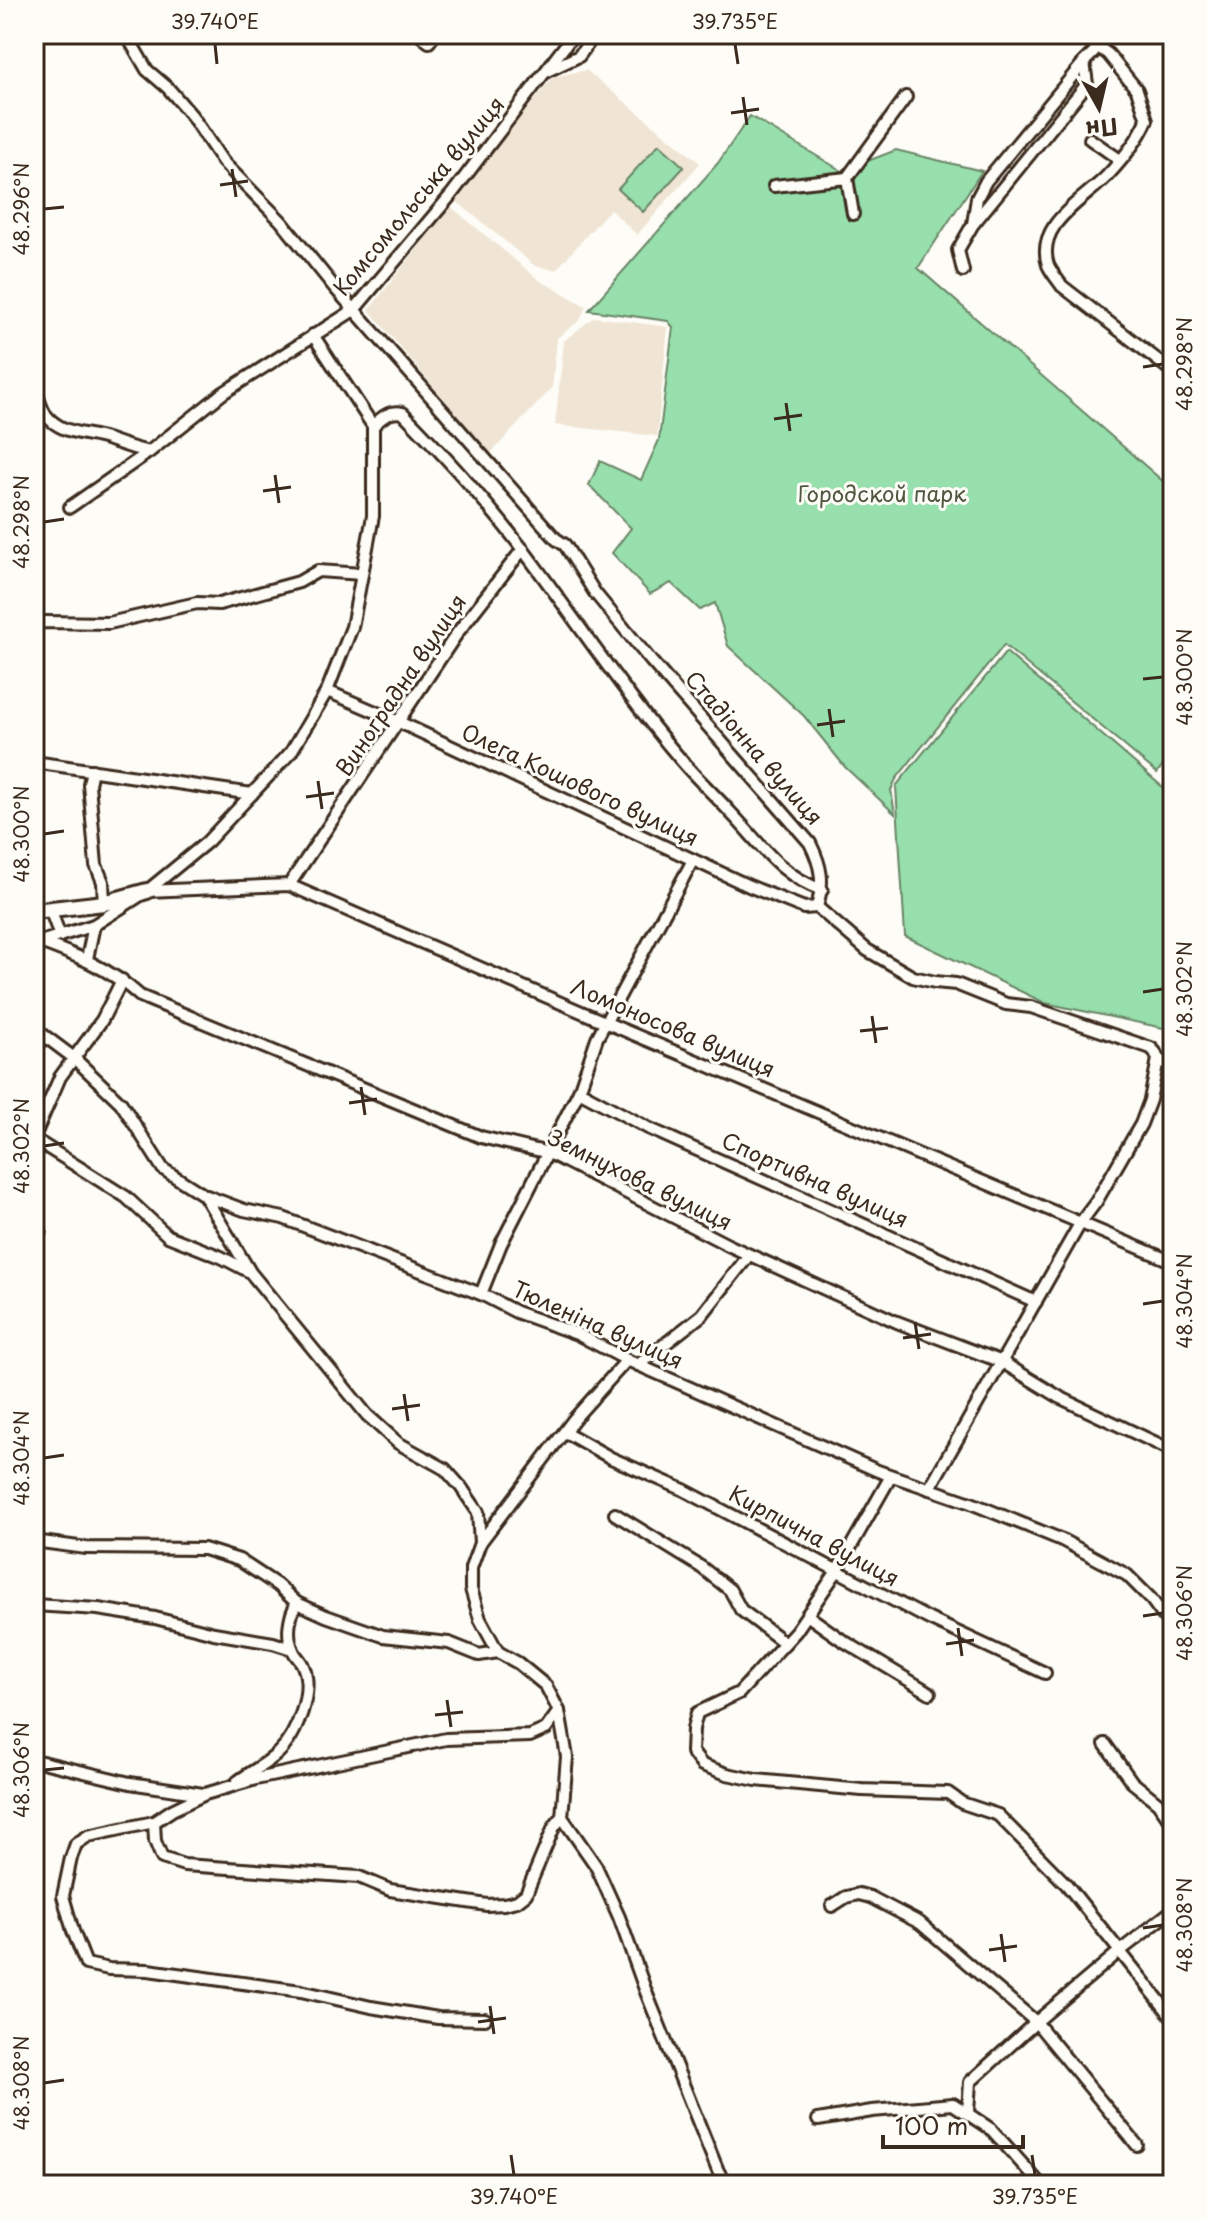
<svg xmlns="http://www.w3.org/2000/svg" width="1207" height="2219" viewBox="0 0 1207 2219" font-family="'Playpen Sans',sans-serif">
	<rect width="100%" height="100%" fill="#fdfcf7"/>
	<filter id="ink" filterUnits="userSpaceOnUse"><feTurbulence type="fractalNoise" baseFrequency=".0125" numOctaves="2"/><feDisplacementMap in="SourceGraphic" scale="16" xChannelSelector="R" yChannelSelector="G"/><feConvolveMatrix kernelMatrix="1 2 1 2 8 2 1 2 1" color-interpolation-filters="sRGB"/></filter>
	<g filter="url(#ink)">
		<g fill="#f0e5d4">
			<path d="M586 70 700 163 637 235 610 209 556 270 535 266 455 200 465 187 466 182 553 77Z"/>
			<path d="M450 206 539 280 586 306 580 320 557 338 552 388 490 454 369 310Z"/>
			<path d="M594 317 668 327 657 436 555 425 564 341Z"/>
		</g>
		<g fill="#97dfac" stroke="#698465" stroke-width="2">
			<path d="M750 116 842 171 896 150 982 171 918 268 1173 490V751L1157 773 1004 645 896 779 891 790 895 814 845 767 804 716 728 646 715 603 700 610 671 583 650 594 612 553 631 528 589 485 600 461 641 480 659 440 673 327 668 321 589 310 718 163Z"/>
			<path d="M659 144 684 167 643 212 618 189Z"/>
			<path d="M1006 652 1173 796V1030L1045 1003 905 936 896 786Z"/>
		</g>
		<g fill="none" stroke-linecap="round" stroke-linejoin="round">
			<defs>
				<g id="street">
					<path d="M126 34 147 70 168 88 192 116 223 162 281 221 335 288 556 539 565 545 595 593 651 661 810 843C822 867 824 882 817 907L804 908 749 886 399 722 327 691"/>
					<path d="M419 34 429 42 435 34"/>
					<path d="M1080 34 1108 54 1137 90 1147 120C1138 141 1123 159 1107 176 1084 200 1035 224 1048 265 1051 272 1057 279 1062 286L1173 372"/>
					<path d="M547 71 579 56 595 34"/>
					<path d="M1090 139 1120 160"/>
					<path d="M847 178 906 97"/>
					<path d="M774 186 847 178 853 214"/>
					<path d="M974 223 1087 84 1084 62"/>
					<path d="M963 271 958 250 973 224 977 198 986 181 1084 62 1100 46 1105 34"/>
					<path d="M34 385C38 394 39 405 45 414 61 435 85 432 107 439 121 444 134 449 149 452L223 393 354 310 451 195 574 34"/>
					<path d="M373 426C382 417 390 410 403 413 446 457 487 502 524 551 576 620 624 693 681 760 696 778 715 795 731 813 761 844 779 875 822 890"/>
					<path d="M70 507 149 452"/>
					<path d="M34 624 45 622 109 623 197 603 219 604 299 582 318 571 362 574"/>
					<path d="M34 762 252 794"/>
					<path d="M92 770 89 784 96 865 103 882 104 903"/>
					<path d="M289 885 458 632 523 549"/>
					<path d="M147 891 289 885 607 1023 1173 1262"/>
					<path d="M817 907 867 950 913 977 935 982 956 984 1006 1004 1031 1007 1151 1048 1155 1052 1158 1059 1173 1068"/>
					<path d="M50 909 60 936"/>
					<path d="M40 942C78 956 109 968 140 996L481 1137 549 1153 728 1245 897 1322 1002 1362 1061 1398 1173 1451"/>
					<path d="M40 942 94 925 147 891 207 842 291 752 327 691 352 627 373 516V426L313 335"/>
					<path d="M87 959 94 925"/>
					<path d="M34 1028 74 1058 121 1103 163 1169 204 1195 244 1210 283 1218 481 1294 516 1312 577 1334 627 1360 878 1471 971 1503 1062 1540 1127 1575 1151 1599 1173 1629"/>
					<path d="M579 1091 648 1128 1036 1302"/>
					<path d="M34 1137 60 1077 102 1020 122 980"/>
					<path d="M34 1139 126 1197 168 1236 221 1257 250 1272 367 1415 398 1443 445 1469 461 1487 478 1512 480 1543"/>
					<path d="M204 1195 249 1270"/>
					<path d="M34 1230 40 1232"/>
					<path d="M481 1294 501 1244 579 1091 597 1038 693 860"/>
					<path d="M627 1360 574 1419 480 1543 471 1568V1589L480 1619 498 1652 518 1663 546 1686 559 1711 567 1757 562 1817 596 1866 619 1917 646 1992 718 2171 726 2185"/>
					<path d="M638 1365 702 1315 749 1255"/>
					<path d="M565 1432 611 1458 684 1490 929 1619 1045 1673"/>
					<path d="M891 1476 837 1571 796 1631 739 1693 697 1713 693 1729 692 1752 702 1765 727 1774 756 1780 862 1790 948 1793 962 1803 998 1815 1067 1885 1173 2018"/>
					<path d="M929 1489 1081 1222 1096 1202 1141 1124 1150 1100 1158 1059"/>
					<path d="M615 1514 701 1567 730 1590 741 1610 785 1643"/>
					<path d="M34 1541 86 1548 204 1549 239 1560 277 1585 297 1603 326 1616 383 1636 449 1643 479 1655 498 1652"/>
					<path d="M34 1605 98 1609 155 1618 214 1633 273 1643 292 1649"/>
					<path d="M807 1615 842 1640 930 1693"/>
					<path d="M1105 1744 1132 1782 1158 1803 1173 1824"/>
					<path d="M34 1760 130 1783 203 1794"/>
					<path d="M237 1782C250 1772 267 1764 278 1753 297 1735 314 1691 303 1666 301 1660 295 1656 293 1650 286 1635 289 1616 297 1603"/>
					<path d="M154 1822 172 1810 205 1794 256 1779 446 1739 530 1736 546 1729 559 1711"/>
					<path d="M832 1906 846 1897 859 1894 870 1897 920 1923 1036 2022 1137 2145"/>
					<path d="M485 2019 438 2018 371 2007 301 1991 148 1970 109 1969 86 1964 73 1931 63 1896 71 1858 76 1844 88 1836 154 1822 155 1841 162 1858 184 1865 359 1877 390 1890 487 1905 504 1904 517 1901 526 1894 554 1827 562 1817"/>
					<path d="M968 2112 970 2082 1036 2022 1120 1951 1173 1910"/>
					<path d="M818 2120 872 2111 953 2104 992 2130 1041 2185"/>
				</g>
				<path id="secondary" d="M34 911 104 903 147 891"/>
			</defs>
			<use href="#street" stroke="#3b2a1e" stroke-width="16"/>
			<use href="#secondary" stroke="#3b2a1e" stroke-width="20"/>
			<use href="#street" stroke="#fdfcf7" stroke-width="10"/>
			<use href="#secondary" stroke="#fdfcf7" stroke-width="14"/>
		</g>
	</g>
	<path fill="none" stroke="#3b2a1e" stroke-width="3" d="M215 44 217 64M735 44 738 64M743 97 747 125M731 113 759 109M232 169 236 197M220 185 248 181M44 209 64 207M1143 367 1163 364M786 403 790 431M774 419 802 415M275 475 279 503M263 491 291 487M44 522 64 519M1143 679 1163 677M829 709 833 737M817 725 845 721M318 781 322 809M306 797 334 793M44 834 64 831M1143 992 1163 989M872 1016 876 1043M860 1031 888 1028M361 1087 365 1115M349 1103 377 1099M44 1146 64 1143M1143 1304 1163 1301M915 1322 919 1349M903 1338 931 1334M404 1394 408 1421M392 1409 420 1405M44 1458 64 1455M1143 1616 1163 1613M958 1628 962 1656M946 1644 974 1640M447 1700 451 1727M435 1715 463 1712M44 1770 64 1768M1143 1928 1163 1925M1001 1934 1005 1962M989 1950 1017 1946M490 2006 494 2034M478 2022 506 2018M44 2083 64 2080M511 2155 514 2175M1032 2155 1035 2175"/>
	<g text-anchor="middle" stroke-width="6" stroke-linejoin="round" paint-order="stroke">
		<g font-size="22" fill="#3b2a1e" stroke="#fdfcf7">
			<text transform="translate(419 196) rotate(-50)" y="8">Комсомольська вулиця</text>
			<text transform="translate(401 685) rotate(-56)" y="8">Виноградна вулиця</text>
			<text transform="translate(754 748) rotate(49)" y="8">Стадіонна вулиця</text>
			<text transform="translate(580 785) rotate(25)" y="8">Олега Кошового вулиця</text>
			<text transform="translate(673 1028) rotate(23)" y="8">Ломоносова вулиця</text>
			<text transform="translate(640 1180) rotate(26)" y="8">Земнухова вулиця</text>
			<text transform="translate(815 1180) rotate(24)" y="8">Спортивна вулиця</text>
			<text transform="translate(598 1325) rotate(24)" y="8">Тюленіна вулиця</text>
			<text transform="translate(814 1536) rotate(28)" y="8">Кирпична вулиця</text>
		</g>
		<g font-size="22" fill="#525742" stroke="#fdfcf7">
			<text x="882" y="502">Городской парк</text>
		</g>
	</g>
	<rect width="1207" height="2219" fill="none" stroke="#fdfcf7" stroke-width="88"/>
	<g transform="translate(1099 108) rotate(172)" stroke="#fdfcf7" stroke-width="6" paint-order="stroke">
	<path d="M0-6L14 30L0 20L-14 30Z" fill="#3b2a1e"/>
	<text y="-12" font-size="22" font-weight="bold" text-anchor="middle" fill="#3b2a1e">Пн</text>
	</g>
	<path d="M883 2135v12h140v-12" fill="none" stroke="#3b2a1e" stroke-width="4"/>
	<text x="895" y="2135" font-size="24" fill="#3b2a1e" stroke="#fdfcf7" stroke-width="6" paint-order="stroke">100 m</text>
	<rect x="44" y="44" width="1119" height="2131" fill="none" stroke="#3b2a1e" stroke-width="3"/>
	<g font-size="20" text-anchor="middle" fill="#3b2a1e">
		<text x="215" y="29">39.740°E</text>
		<text x="735" y="29">39.735°E</text>
		<text transform="translate(22 209) rotate(-90)" y="7">48.296°N</text>
		<text transform="translate(1185 364) rotate(-90)" y="7">48.298°N</text>
		<text transform="translate(22 522) rotate(-90)" y="7">48.298°N</text>
		<text transform="translate(1185 677) rotate(-90)" y="7">48.300°N</text>
		<text transform="translate(22 834) rotate(-90)" y="7">48.300°N</text>
		<text transform="translate(1185 989) rotate(-90)" y="7">48.302°N</text>
		<text transform="translate(22 1146) rotate(-90)" y="7">48.302°N</text>
		<text transform="translate(1185 1301) rotate(-90)" y="7">48.304°N</text>
		<text transform="translate(22 1458) rotate(-90)" y="7">48.304°N</text>
		<text transform="translate(1185 1613) rotate(-90)" y="7">48.306°N</text>
		<text transform="translate(22 1770) rotate(-90)" y="7">48.306°N</text>
		<text transform="translate(1185 1925) rotate(-90)" y="7">48.308°N</text>
		<text transform="translate(22 2083) rotate(-90)" y="7">48.308°N</text>
		<text x="514" y="2204">39.740°E</text>
		<text x="1035" y="2204">39.735°E</text>
	</g>
</svg>
